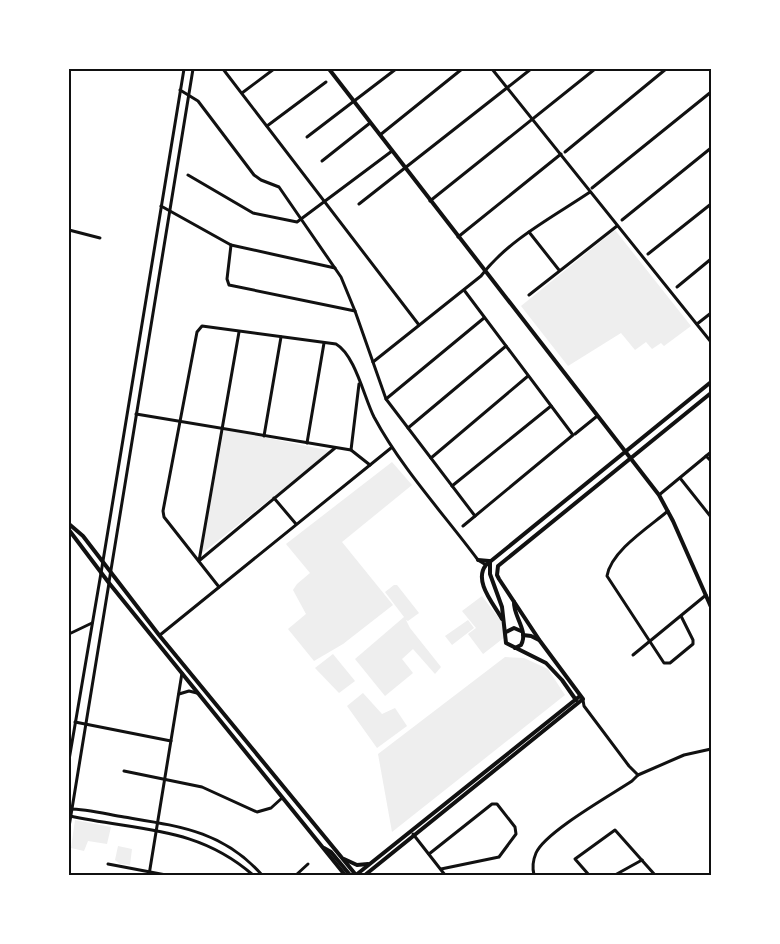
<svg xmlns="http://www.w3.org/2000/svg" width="780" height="944" viewBox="0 0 780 944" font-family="Arial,sans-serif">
	<rect width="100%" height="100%" fill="#fff"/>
	<g fill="#eee">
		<path d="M615 230 691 326 664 346 661 343 652 349 646 342 635 350 621 333 568 366 521 306Z"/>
		<path d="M223 429 331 451 201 554 224 429Z"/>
		<path d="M392 462 412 485 342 542 393 605 343 644 314 661 288 629 306 614 293 590 297 584 310 573 286 544Z"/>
		<path d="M394 585H397L419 613 408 621 406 620 410 628 441 667 435 674 413 649 402 659 413 673 385 696 355 659 404 617 385 592Z"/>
		<path d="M482 596 510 633 483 654 468 634 476 628 462 611Z"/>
		<path d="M468 620 474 628 452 645 445 636Z"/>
		<path d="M333 654 355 681 339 693 315 668Z"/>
		<path d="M505 657 524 658 548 669 565 695 392 832 378 754Z"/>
		<path d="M363 693 382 714 395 708 407 726 377 748 347 706Z"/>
		<path d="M75 820 111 827 107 844 88 841 84 851 71 848Z"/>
		<path d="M118 846 132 849 130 865 120 864 115 860Z"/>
	</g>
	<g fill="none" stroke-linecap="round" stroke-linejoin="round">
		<g stroke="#111" stroke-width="3">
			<path d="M223 69 419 325"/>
			<path d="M492 69 711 342"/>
			<path d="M180 90 198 101 254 175 261 180 279 187 341 277 355 311 386 399 475 516"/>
			<path d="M242 93 274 69"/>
			<path d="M267 126 326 82"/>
			<path d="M380 135 462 69"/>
			<path d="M307 137 396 69"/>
			<path d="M565 152 666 69"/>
			<path d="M322 161 370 123"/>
			<path d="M188 175 253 213 297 222 392 151"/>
			<path d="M592 188 711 92"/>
			<path d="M430 201 595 69"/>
			<path d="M359 204 531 69"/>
			<path d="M161 206 231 245 335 268"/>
			<path d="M622 220 711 148"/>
			<path d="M69 230 100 238"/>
			<path d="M529 232 559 270"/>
			<path d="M458 237 561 154"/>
			<path d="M231 245 227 279 229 285 355 311"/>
			<path d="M648 254 711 204"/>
			<path d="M677 287 711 259"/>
			<path d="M529 295 617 226"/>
			<path d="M697 324 711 313"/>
			<path d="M373 362 481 276C508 240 553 217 590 192"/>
			<path d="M386 399 484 318"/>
			<path d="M136 414 351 450 370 465"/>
			<path d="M408 428 506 346"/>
			<path d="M575 434 596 417"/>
			<path d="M264 436 281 337"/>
			<path d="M307 443 324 343"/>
			<path d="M351 450 359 384"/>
			<path d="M706 456 711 461"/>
			<path d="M431 458 528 376"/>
			<path d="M680 478 711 517"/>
			<path d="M452 486 551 406"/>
			<path d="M659 495 711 452"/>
			<path d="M274 498 296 524"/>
			<path d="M668 511C649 527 611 551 607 576L664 663H670L693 644V640L681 616"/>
			<path d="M463 526 573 435 464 290"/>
			<path d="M200 560 335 448"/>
			<path d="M199 561 239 332"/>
			<path d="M219 587 164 517 163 511 197 332 202 326 336 344C355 355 364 397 374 417 402 469 443 513 478 560L486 565"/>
			<path d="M69 634 92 623"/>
			<path d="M160 635 391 448"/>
			<path d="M633 655 706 595"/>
			<path d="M179 694 189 691 197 693"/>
			<path d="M75 722 171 741"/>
			<path d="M69 760 101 573"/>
			<path d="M124 771 202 787 257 812 271 808 282 798"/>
			<path d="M69 809C87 809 106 814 124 817 179 826 223 831 262 875"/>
			<path d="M70 816C139 831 197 826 253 875"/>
			<path d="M69 827 109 583"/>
			<path d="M413 834 445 875"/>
			<path d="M429 854 492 804H497L515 827 516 834 499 857 441 869"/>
			<path d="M108 864 166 875"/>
			<path d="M149 875 182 673"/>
			<path d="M296 875 308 864"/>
			<path d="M534 875C532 867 533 860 536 853 545 832 611 795 632 781L638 775"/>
			<path d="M589 875 575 859 615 830 655 875"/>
			<path d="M615 875 642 860"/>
		</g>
		<g stroke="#111" stroke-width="3">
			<path d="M101 573 184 69"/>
			<path d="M109 582 193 69"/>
			<path d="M583 700 584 706 629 766 638 775 684 755 711 749"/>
		</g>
		<g stroke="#111" stroke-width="4">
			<path d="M329 69 659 495 673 521 711 607"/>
			<path d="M69 524 83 536 159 635 356 875"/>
			<path d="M69 530 109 583 345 875"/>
			<path d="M478 560 489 561"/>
			<path d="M490 561V574L502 607 506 643 546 663 562 680 576 700"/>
			<path d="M514 602C513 616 529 631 521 645L515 648"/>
			<path d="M502 619C494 604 473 581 486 565L711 382"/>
			<path d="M506 632 514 628 521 631"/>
			<path d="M523 635 531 636 539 640"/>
			<path d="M324 848 331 852 350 875"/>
			<path d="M344 859 357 865 368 864"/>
			<path d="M356 875 580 696"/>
			<path d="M365 875 583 699 540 641 499 579 497 575 498 566 711 393"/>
		</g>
	</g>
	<rect width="780" height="944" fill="none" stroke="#ffffff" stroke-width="141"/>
	<rect x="70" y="70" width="640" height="804" fill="none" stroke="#111" stroke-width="2"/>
</svg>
